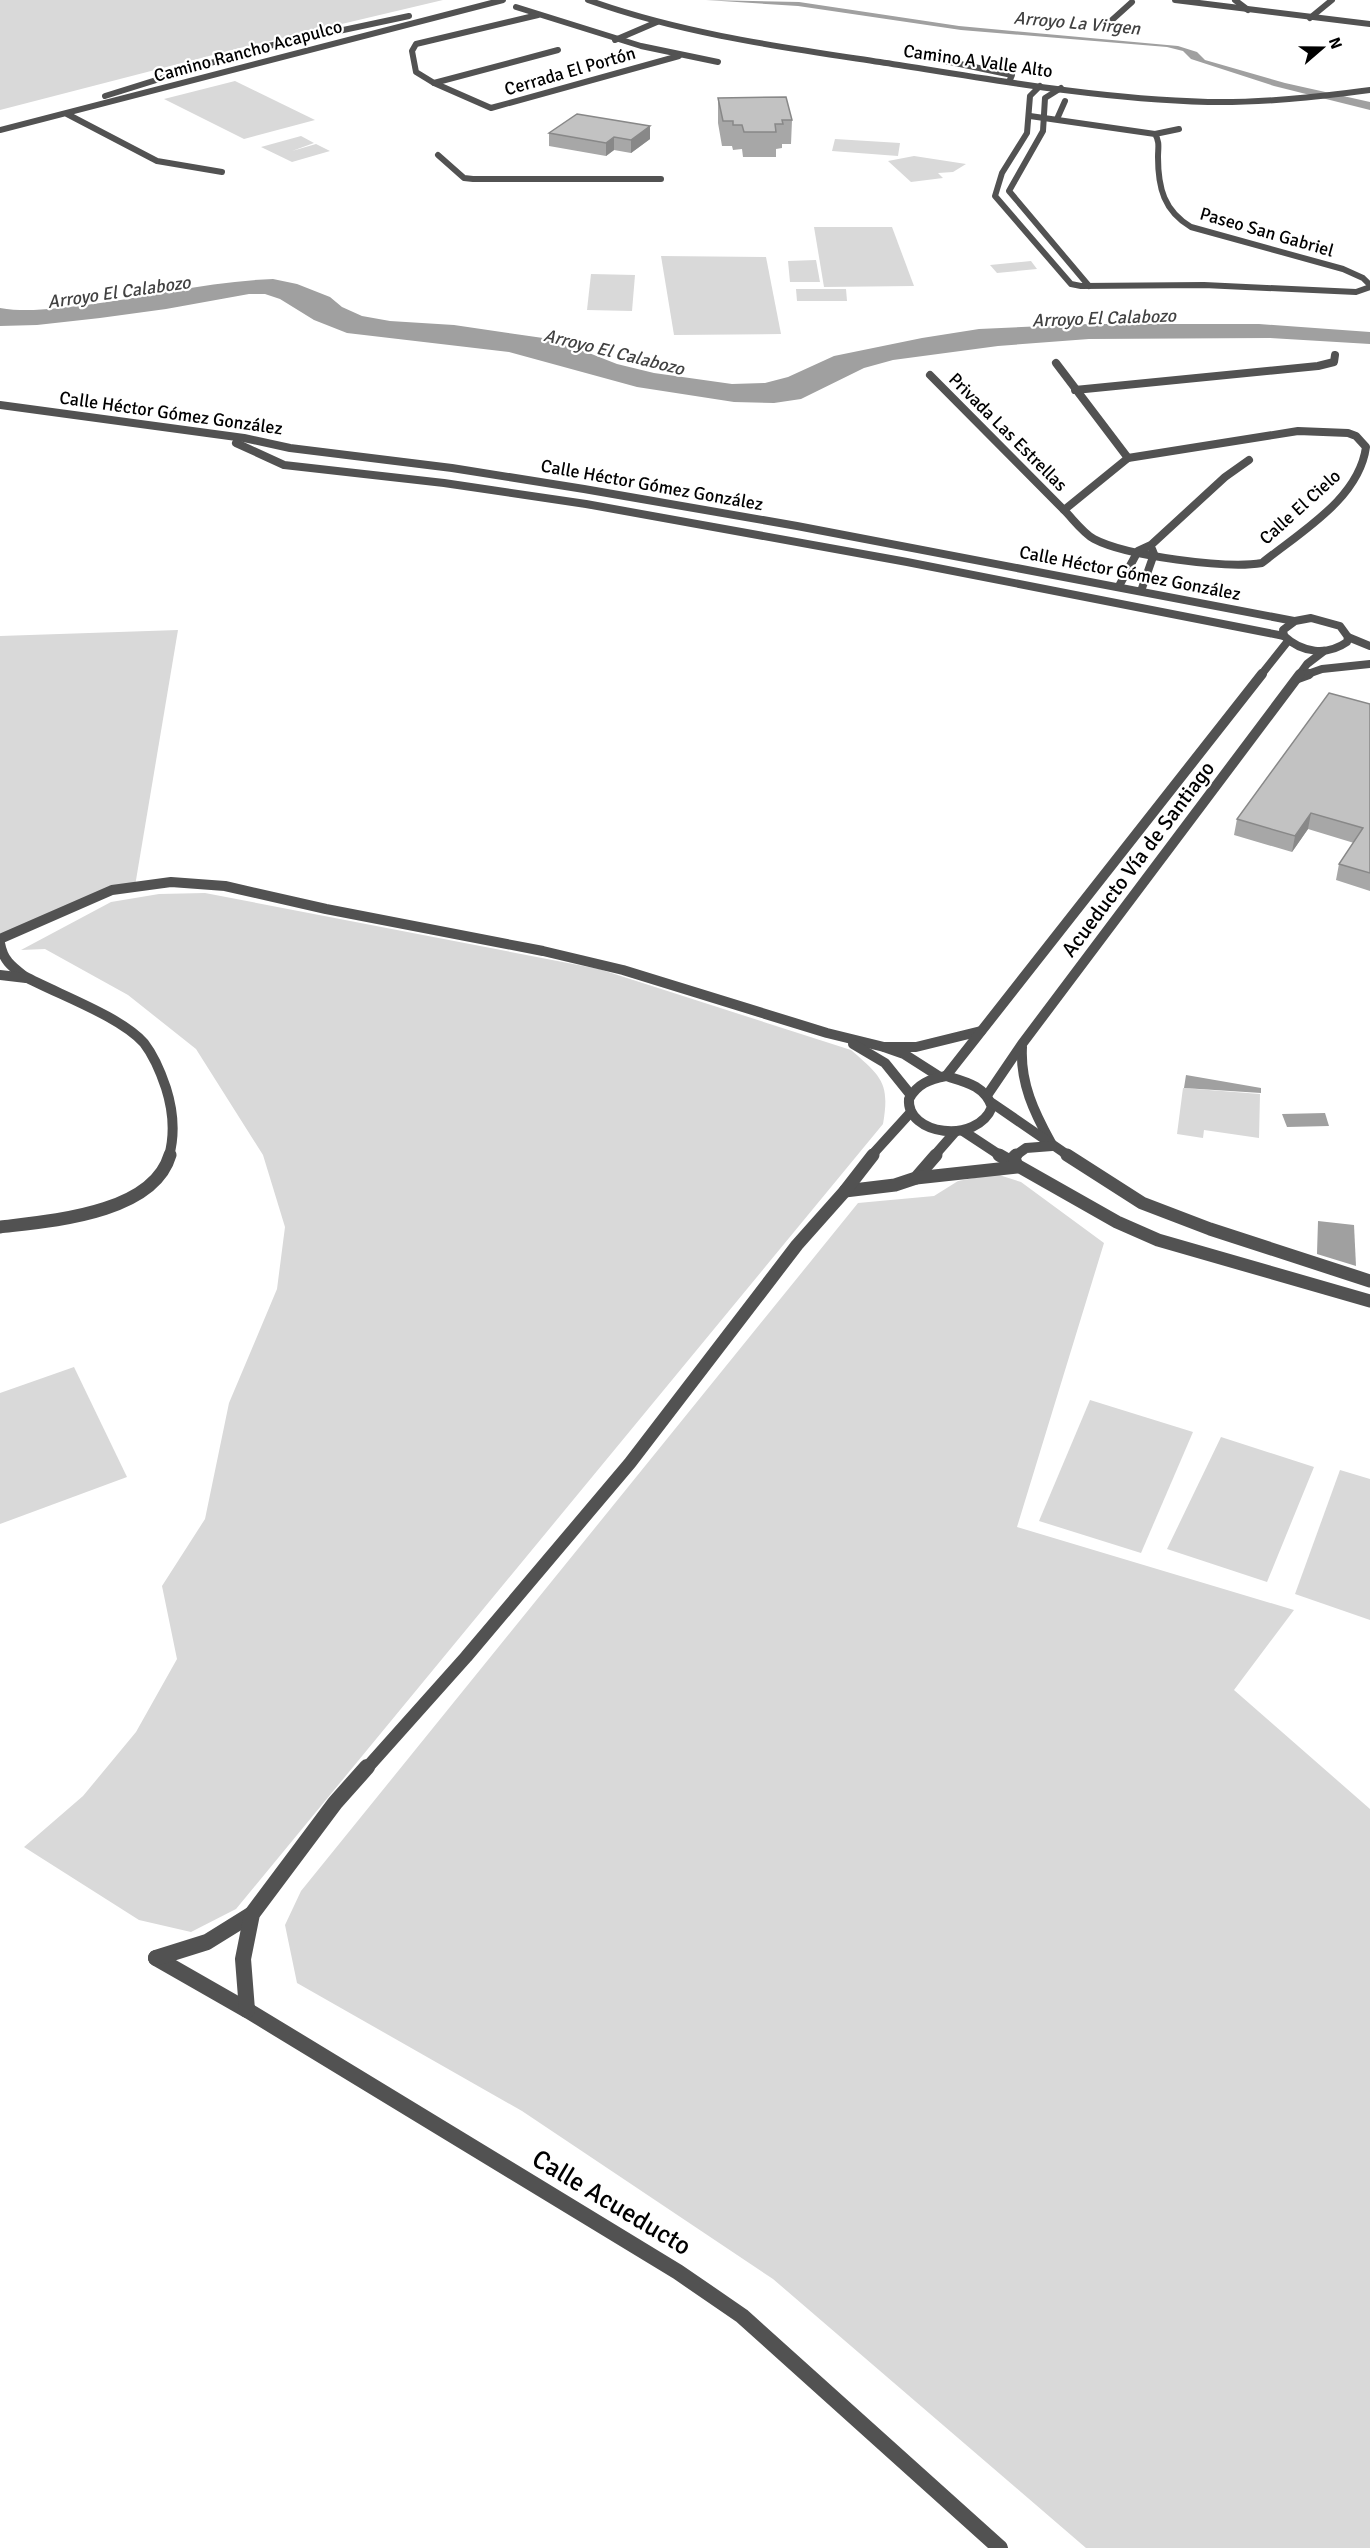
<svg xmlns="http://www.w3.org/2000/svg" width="1370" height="2548" viewBox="0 0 1370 2548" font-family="Signika,sans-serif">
	<rect width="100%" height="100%" fill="#fff"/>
	<g fill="#d9d9d9">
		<path d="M0 0H443L240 48 0 110Z"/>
		<path d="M235 81 315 120 244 139 164 99Z"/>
		<path d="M301 136 314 143 292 151 316 144 330 151 292 162 261 147Z"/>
		<path d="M835 139 900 143 898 156 832 151Z"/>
		<path d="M914 156 966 164 953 172 938 173 943 178 911 182 888 161Z"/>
		<path d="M814 227H892L914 286 824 287Z"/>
		<path d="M661 256 766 257 781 334 674 335Z"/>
		<path d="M816 260 820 282H790L788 261Z"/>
		<path d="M1031 261 1037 269 997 273 990 265Z"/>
		<path d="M591 274 635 275 632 311 587 310Z"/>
		<path d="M796 289H846L847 301H797Z"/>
		<path d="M178 630 135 886 0 939V636Z"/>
		<path d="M205 893 599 969 851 1050C882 1077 890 1083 883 1124L236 1909 191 1932 139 1920 24 1847 83 1796 136 1732 177 1659 162 1586 205 1519 229 1403 277 1289 285 1227 263 1155 196 1049 128 995 45 949 21 950 111 902 159 894Z"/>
		<path d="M1183 1088 1260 1094 1259 1138 1204 1130 1203 1138 1177 1134Z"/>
		<path d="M996 1174 1021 1182 1104 1243 1017 1527 1294 1610 1234 1690 1370 1809V2548H1086L773 2279 522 2111 297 1983 285 1925 301 1891 858 1203 934 1196 958 1181Z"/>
		<path d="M74 1367 127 1477 0 1524V1393Z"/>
		<path d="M1090 1400 1193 1432 1141 1553 1039 1521Z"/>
		<path d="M1221 1437 1314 1467 1267 1582 1167 1549Z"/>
		<path d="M1340 1470 1370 1479V1620L1295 1594Z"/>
	</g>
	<g fill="#a0a0a0">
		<path d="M706 0 799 2 959 26 1178 46 1197 52 1205 60 1285 83 1370 102V110L1274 86 1191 59 1183 51 1167 47 961 30 798 6Z"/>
		<path d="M273 279 297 284 330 297 342 307 362 316 390 321 454 325 543 338 566 344 617 364 654 373 732 384 765 383 788 377 834 356 922 338 979 329 1088 324H1259L1370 332V344L1270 338 1089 339 998 346 893 360 864 368 801 399 774 403 734 402 637 387 509 352 347 333 314 320 280 299 265 294H249L166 309 100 318 37 325 0 326V308C29 313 57 308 86 305 148 297 211 281 273 279Z"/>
		<path d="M1186 1075 1261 1088V1093L1184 1088Z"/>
		<path d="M1325 1113 1329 1126 1287 1127 1282 1114Z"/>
		<path d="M1318 1221 1354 1225 1356 1266 1317 1254Z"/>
	</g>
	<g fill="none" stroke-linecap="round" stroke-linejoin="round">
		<g stroke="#525252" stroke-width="6">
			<path d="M1235 0 1248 10"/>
			<path d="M516 7 641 46 718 62"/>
			<path d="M538 15 416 44 412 51 416 72 434 83 491 108 679 56"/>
			<path d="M1310 18 1332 0"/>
			<path d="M1112 20 1132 2"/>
			<path d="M615 40 657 22"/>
			<path d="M922 56 1012 75 1009 82"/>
			<path d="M434 83 558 50"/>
			<path d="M1040 86 1030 96 1027 133 1002 173 995 196 1071 284 1081 286 1204 285 1356 292 1370 287"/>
			<path d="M1061 88 1045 98 1043 131 1009 191 1089 286"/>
			<path d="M105 96 259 48 409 16"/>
			<path d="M67 114 157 161 222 172"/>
			<path d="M1030 116 1155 134C1160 142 1158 148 1158 157 1158 188 1164 211 1191 227L1343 269 1363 278 1370 285"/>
			<path d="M1057 119 1065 101"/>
			<path d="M0 130 503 0"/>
			<path d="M1155 134 1179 129"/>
			<path d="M438 155 464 178 473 179H661"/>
		</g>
		<g stroke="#525252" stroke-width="8">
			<path d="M1056 363 1128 458"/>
			<path d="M930 375 1064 510"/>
			<path d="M1075 390 1318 366 1334 362 1335 355"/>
			<path d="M0 405 244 438 290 448 452 468 584 489 797 526 1294 621"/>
			<path d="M1298 431 1348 433 1356 436 1366 447C1359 499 1300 532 1262 563 1227 569 1126 556 1094 539 1083 533 1073 519 1064 510L1128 458Z"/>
			<path d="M236 443 284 465 444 483 586 504 907 562 1284 636"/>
			<path d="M1119 586 1138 551 1151 545 1225 477 1249 460"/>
			<path d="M1141 591 1154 554 1152 549"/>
		</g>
		<g stroke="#525252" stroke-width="10">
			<path d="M0 939 112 890 171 882 225 886 326 909 543 951 623 970 827 1033 884 1047 904 1054 940 1077"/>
			<path d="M0 943C3 960 11 966 24 976 57 994 120 1016 144 1043 154 1056 161 1073 166 1088 173 1110 175 1134 169 1156"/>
			<path d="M0 975 26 978"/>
			<path d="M853 1044 885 1063 910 1094"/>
			<path d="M871 1156 911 1112"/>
			<path d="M934 1156 955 1132"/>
		</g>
		<g stroke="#525252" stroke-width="13">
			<path d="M845 1191 895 1185 916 1178 936 1155"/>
			<path d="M0 1227C50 1221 153 1214 170 1155"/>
			<path d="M366 1769 466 1657 630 1463 797 1245 845 1191 873 1155"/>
		</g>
		<g stroke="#525252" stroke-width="16">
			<path d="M156 1958 247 2010 678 2272 742 2316 1000 2548"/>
			<path d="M156 1958 207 1942 252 1914"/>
			<path d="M247 2010 243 1959 252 1914 335 1803 367 1767"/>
		</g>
		<g stroke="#525252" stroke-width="6">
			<path d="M588 0C683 34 781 47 880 62 988 79 1097 99 1208 102 1262 103 1316 97 1370 90"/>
			<path d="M1175 0 1370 24"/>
		</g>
		<g stroke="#525252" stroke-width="8">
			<path d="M1311 618 1340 626 1348 637 1347 642C1327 656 1302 653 1284 636L1283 630 1295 621Z"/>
			<path d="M1348 637 1370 646"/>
			<path d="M1261 675 1288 641"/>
			<path d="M1299 675 1307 664 1324 651"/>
			<path d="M1305 675 1322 669 1370 664"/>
		</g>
		<g stroke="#525252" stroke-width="10">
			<path d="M1298 678 1309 674"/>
			<path d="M884 1047H916L981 1031"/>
			<path d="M1022 1047C1020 1083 1034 1112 1051 1143"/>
			<path d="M946 1076 1262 674"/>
			<path d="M946 1076C966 1082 985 1086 992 1107 977 1145 906 1135 909 1099 917 1084 930 1079 946 1076Z"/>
			<path d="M988 1094 1022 1044 1300 674"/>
			<path d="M992 1103 1069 1156"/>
			<path d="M963 1131 1001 1156"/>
			<path d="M1015 1156 1026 1148 1052 1146"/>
		</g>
		<g stroke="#525252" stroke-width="13">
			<path d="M999 1155 1117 1222 1158 1240 1370 1301"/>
			<path d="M1067 1155 1142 1203 1210 1229 1370 1281"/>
			<path d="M916 1178 1017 1167 1014 1157 1016 1155"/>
		</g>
	</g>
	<g fill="#a7a7a7">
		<path d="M718 98 792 120 791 144H782V148L776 149V157H743L742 149 733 150 732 146H722L718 123Z"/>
		<path d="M650 126V139L631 153 614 150 606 156 549 146V133Z"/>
		<path d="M1370 704V891L1336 880 1339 864 1354 843 1308 829 1292 852 1234 835 1237 819Z"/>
	</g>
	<g fill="#888">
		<path d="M650 126V139L631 153V140Z"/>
		<path d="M614 137V150L606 156V143Z"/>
		<path d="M1311 813 1308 829 1292 852 1295 836Z"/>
	</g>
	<g fill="#c2c2c2" stroke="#888" stroke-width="1.5">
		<path d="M786 97 792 120H782L783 124H775L776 132H744L742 125H733V121H723L718 98Z"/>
		<path d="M577 114 650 126 631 140 614 137 606 143 549 133Z"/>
		<path d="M1329 693 1370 704V873L1339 864 1363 828 1311 813 1295 836 1237 819Z"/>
	</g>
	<g text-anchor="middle" stroke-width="4.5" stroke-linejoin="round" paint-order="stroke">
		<g font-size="18" font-style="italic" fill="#414141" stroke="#fff">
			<text transform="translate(1077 23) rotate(5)" y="6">Arroyo La Virgen</text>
			<text transform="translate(119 292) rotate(-8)" y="6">Arroyo El Calabozo</text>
			<text transform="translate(1104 318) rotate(-2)" y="6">Arroyo El Calabozo</text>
			<text transform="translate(614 352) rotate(14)" y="6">Arroyo El Calabozo</text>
		</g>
		<g font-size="18" fill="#000" stroke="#fff">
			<text transform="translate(248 51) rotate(-15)" y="6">Camino Rancho Acapulco</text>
			<text transform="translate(978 61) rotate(8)" y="6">Camino A Valle Alto</text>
			<text transform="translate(570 71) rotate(-16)" y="6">Cerrada El Portón</text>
			<text transform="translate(1267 232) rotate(16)" y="6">Paseo San Gabriel</text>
			<text transform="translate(171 413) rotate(8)" y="6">Calle Héctor Gómez González</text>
			<text transform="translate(1008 432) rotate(45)" y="6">Privada Las Estrellas</text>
			<text transform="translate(652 485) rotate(10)" y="6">Calle Héctor Gómez González</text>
			<text transform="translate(1300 507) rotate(-42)" y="6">Calle El Cielo</text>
			<text transform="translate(1130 573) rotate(11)" y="6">Calle Héctor Gómez González</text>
		</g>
		<g font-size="21" fill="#000" stroke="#fff">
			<text transform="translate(1138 859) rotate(-53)" y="7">Acueducto Vía de Santiago</text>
		</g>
		<g font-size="26" fill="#000" stroke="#fff">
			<text transform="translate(612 2202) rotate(31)" y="9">Calle Acueducto</text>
		</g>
	</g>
	<g transform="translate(1322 48) rotate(70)" stroke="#ffffff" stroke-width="4.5" paint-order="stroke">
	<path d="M0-4.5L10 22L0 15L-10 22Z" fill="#000000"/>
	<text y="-9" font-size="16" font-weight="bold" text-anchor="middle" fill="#000000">N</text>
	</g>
</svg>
